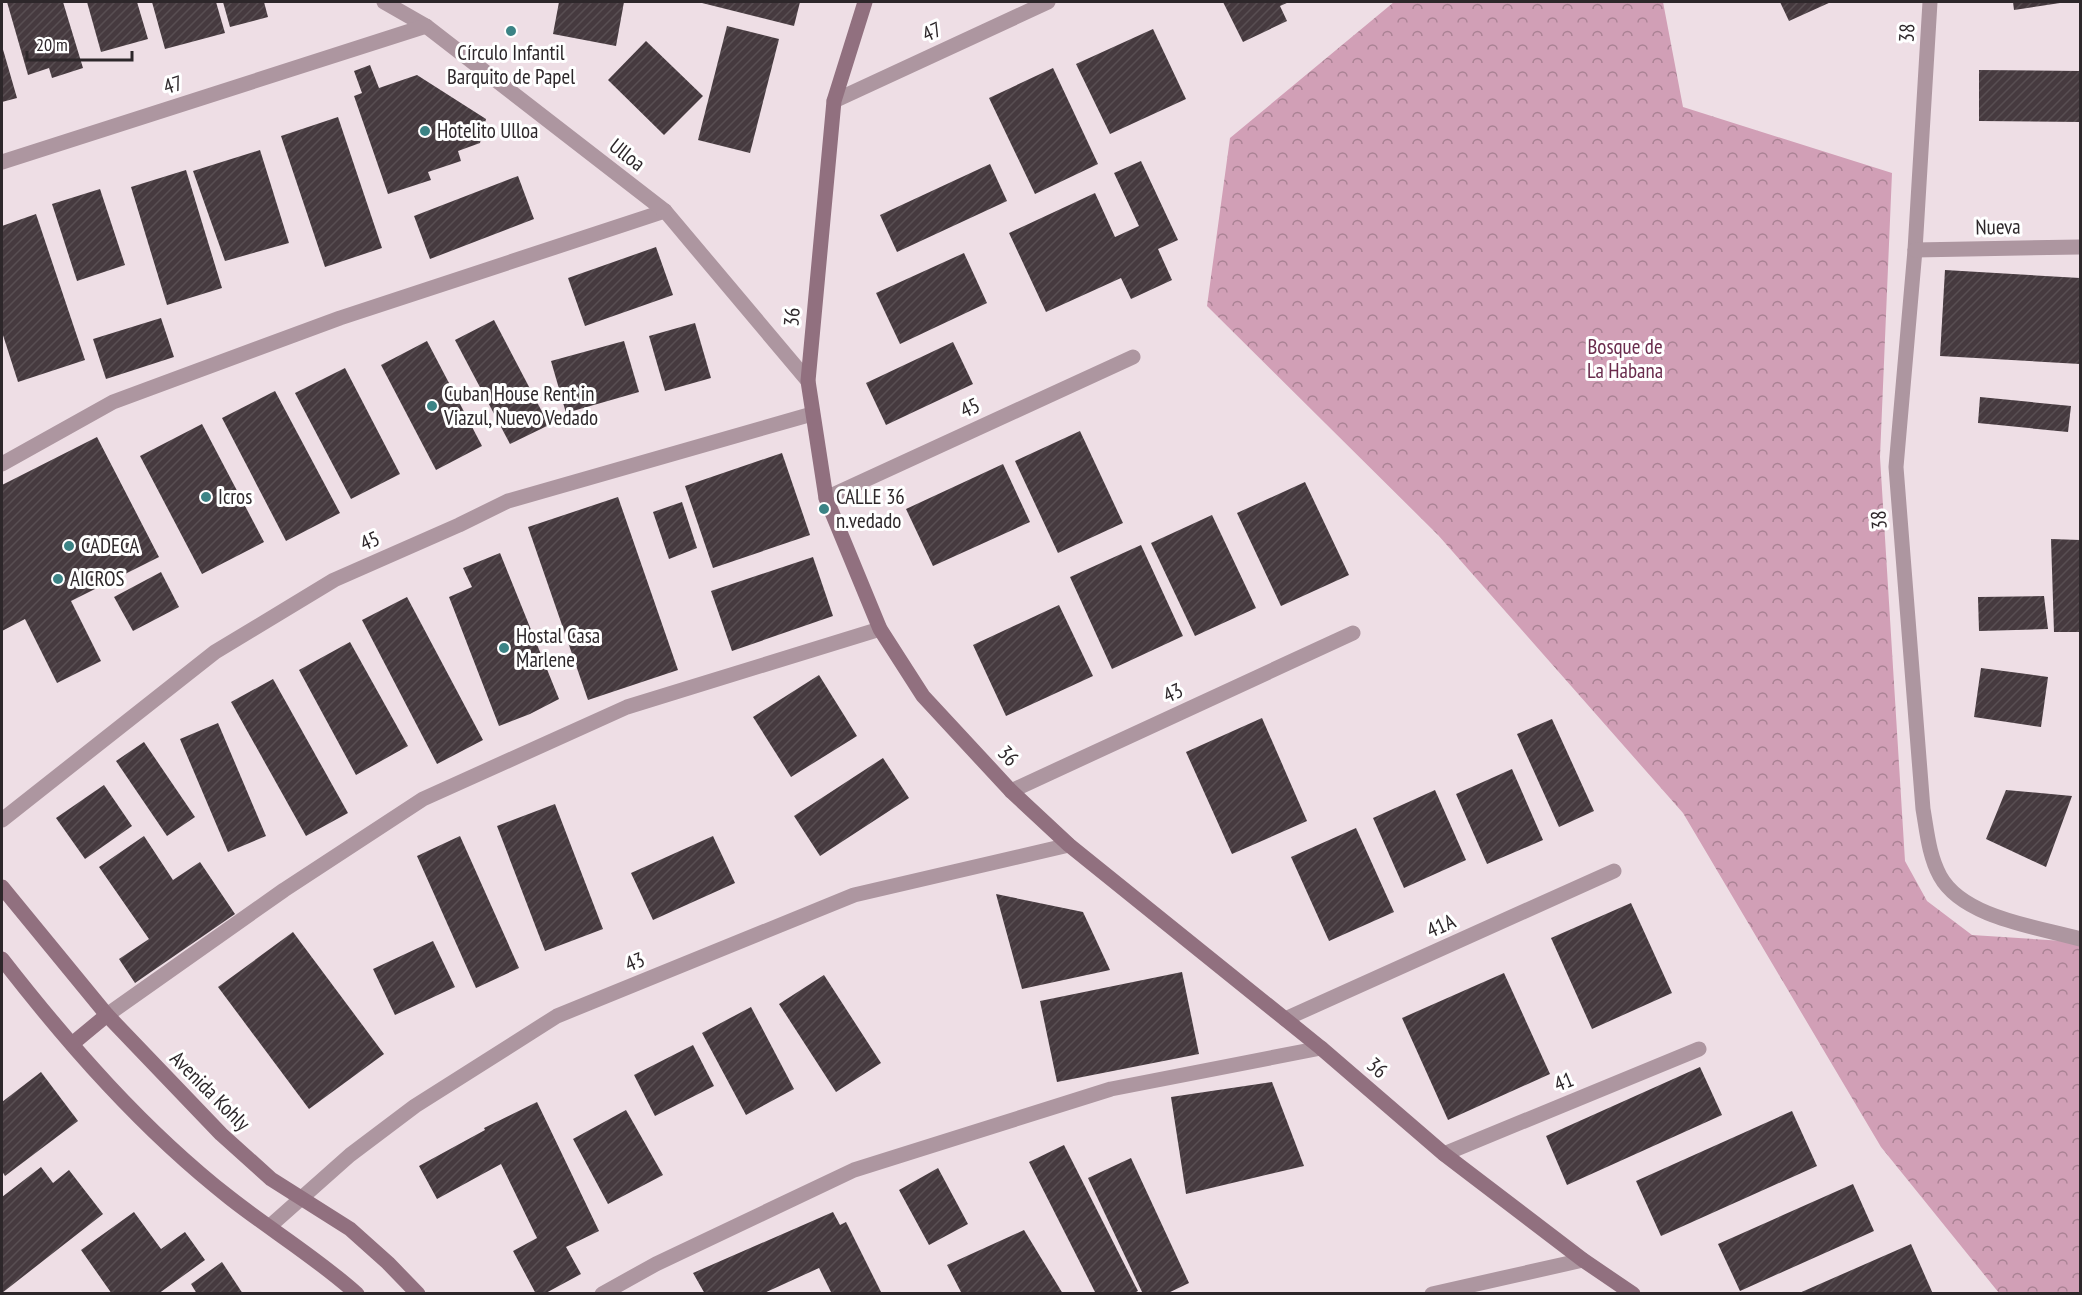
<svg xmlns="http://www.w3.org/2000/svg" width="2082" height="1295" viewBox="0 0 2082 1295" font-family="'PT Sans Narrow',sans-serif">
	<defs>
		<pattern id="forest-crowns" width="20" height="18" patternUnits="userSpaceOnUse" patternTransform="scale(1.5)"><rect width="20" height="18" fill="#d19fb6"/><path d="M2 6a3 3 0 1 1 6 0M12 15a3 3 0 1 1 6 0" fill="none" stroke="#aa8294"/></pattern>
		<pattern id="building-hatch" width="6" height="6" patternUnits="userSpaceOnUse" patternTransform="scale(1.5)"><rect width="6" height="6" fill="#463a3f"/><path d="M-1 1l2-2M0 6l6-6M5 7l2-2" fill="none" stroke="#584e52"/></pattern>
	</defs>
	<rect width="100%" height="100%" fill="#eedee5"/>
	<path fill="url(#forest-crowns)" d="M1394 2H1663L1683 107 1892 173 1880 457 1905 861 1927 901 1972 935 2080 942V1293H1999L1881 1147 1683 813 1438 535 1207 306 1230 138Z"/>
	<g fill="url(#building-hatch)">
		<path d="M7 2H63L83 68 52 78 49 68 28 75Z"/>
		<path d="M87 2H137L148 39 101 52Z"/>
		<path d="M152 2H216L225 33 165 49Z"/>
		<path d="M223 2H264L268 17 230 27Z"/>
		<path d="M559 2H624L616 46 553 34Z"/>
		<path d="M698 2H800L794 26Z"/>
		<path d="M1223 2H1289L1280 6 1287 21 1243 42Z"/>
		<path d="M1780 2H1831L1789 21Z"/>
		<path d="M2013 2H2060V3L2014 10Z"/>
		<path d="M727 26 779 39 750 153 698 140Z"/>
		<path d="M1153 29 1186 99 1110 134 1076 64Z"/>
		<path d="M646 41 703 96 664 135 608 80Z"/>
		<path d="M2 46 17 98 2 102Z"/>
		<path d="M370 65 379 88 417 75 486 119 480 143 458 151 461 161 428 172 431 180 388 194 354 96 362 93 354 71Z"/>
		<path d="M1053 68 1098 164 1035 194 989 98Z"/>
		<path d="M1979 70 2080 71V122L1979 121Z"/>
		<path d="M338 117 382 248 325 267 281 136Z"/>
		<path d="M260 150 289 243 225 261 193 171Z"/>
		<path d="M1141 161 1178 240 1158 249 1172 280 1131 299 1121 278 1046 312 1009 233 1095 193 1115 237 1139 226 1114 173Z"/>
		<path d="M990 164 1007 201 897 252 880 215Z"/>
		<path d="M186 170 222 288 167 305 131 187Z"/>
		<path d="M518 176 534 219 430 259 414 216Z"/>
		<path d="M100 189 125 265 77 281 52 204Z"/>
		<path d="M36 214 85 360 18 382 2 332V226Z"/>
		<path d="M656 247 673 295 585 326 568 278Z"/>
		<path d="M964 253 987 303 900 344 876 293Z"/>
		<path d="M1945 270 2080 278V364L1940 356Z"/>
		<path d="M161 318 174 357 106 379 93 339Z"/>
		<path d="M494 320 549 425 510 444 455 340Z"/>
		<path d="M695 323 711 378 665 391 649 336Z"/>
		<path d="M427 341 482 446 436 470 381 365Z"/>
		<path d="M624 341 639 392 566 413 551 361Z"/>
		<path d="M953 342 973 384 886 425 866 383Z"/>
		<path d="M345 368 400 474 351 499 295 393Z"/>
		<path d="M275 391 340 513 286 541 222 418Z"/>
		<path d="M1980 397 2071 406 2068 432 1978 423Z"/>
		<path d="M202 424 264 542 202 574 140 456Z"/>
		<path d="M1080 431 1123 523 1058 553 1015 461Z"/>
		<path d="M97 437 159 557 71 601 101 661 57 683 25 619 2 631V485Z"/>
		<path d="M782 453 810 535 713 568 685 486Z"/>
		<path d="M1003 464 1030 522 933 566 906 509Z"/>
		<path d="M1305 482 1349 575 1281 606 1237 513Z"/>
		<path d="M618 497 678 670 588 700 528 527Z"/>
		<path d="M682 502 697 548 669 559 653 512Z"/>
		<path d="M1212 515 1256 608 1195 636 1151 543Z"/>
		<path d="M2051 539 2080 540V632H2054Z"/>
		<path d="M1141 545 1183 636 1112 669 1070 577Z"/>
		<path d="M500 553 559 699 530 714 499 726 449 597 472 587 463 568Z"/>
		<path d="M813 557 833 616 732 651 711 591Z"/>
		<path d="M161 572 179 607 133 631 114 597Z"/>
		<path d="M2044 596 2048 629 1979 631 1978 597Z"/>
		<path d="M407 597 483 740 437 764 362 620Z"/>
		<path d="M1059 605 1093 676 1006 716 973 645Z"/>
		<path d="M350 642 408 746 356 775 299 670Z"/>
		<path d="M1981 668 2048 677 2041 727 1974 717Z"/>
		<path d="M819 675 857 736 791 777 753 717Z"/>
		<path d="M273 679 348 813 306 836 231 702Z"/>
		<path d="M1262 718 1307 821 1232 854 1186 752Z"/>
		<path d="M1552 719 1594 811 1559 827 1517 734Z"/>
		<path d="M218 723 266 836 228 852 180 739Z"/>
		<path d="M144 742 195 817 167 836 116 761Z"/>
		<path d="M883 758 909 798 820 856 794 816Z"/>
		<path d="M1512 769 1543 840 1487 864 1456 794Z"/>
		<path d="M104 785 132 826 85 859 56 818Z"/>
		<path d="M1435 790 1466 860 1404 888 1373 818Z"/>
		<path d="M2006 790 2072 796 2046 867 1986 839Z"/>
		<path d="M555 804 603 929 545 951 497 826Z"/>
		<path d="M1356 828 1394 912 1329 941 1291 857Z"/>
		<path d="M144 836 173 880 200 862 235 914 135 983 119 959 149 939 99 867Z"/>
		<path d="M460 836 519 968 476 988 417 856Z"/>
		<path d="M713 836 735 883 653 920 631 873Z"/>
		<path d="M996 894 1083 912 1110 970 1022 989Z"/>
		<path d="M1631 903 1672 993 1592 1029 1551 938Z"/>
		<path d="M293 932 384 1054 309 1109 218 987Z"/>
		<path d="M433 941 455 987 395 1015 373 969Z"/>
		<path d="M1182 972 1199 1054 1057 1082 1040 1001Z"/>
		<path d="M1504 973 1550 1074 1448 1120 1402 1018Z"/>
		<path d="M824 975 881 1063 836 1092 779 1004Z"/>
		<path d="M751 1007 794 1089 746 1115 702 1033Z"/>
		<path d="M693 1045 714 1086 655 1116 634 1075Z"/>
		<path d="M1700 1067 1722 1115 1567 1185 1546 1136Z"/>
		<path d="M41 1072 78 1121 5 1176 2 1171V1102Z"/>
		<path d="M1272 1082 1304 1166 1186 1194 1171 1097Z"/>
		<path d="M537 1102 599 1231 566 1247 581 1274 544 1294H536L513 1251 537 1238 501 1164 437 1199 419 1166 485 1130 484 1128Z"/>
		<path d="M626 1110 663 1175 608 1204 573 1139Z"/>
		<path d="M1792 1111 1817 1166 1661 1236 1636 1181Z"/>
		<path d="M1064 1145 1138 1291 1132 1294H1096L1029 1162Z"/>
		<path d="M1131 1158 1189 1283 1166 1294H1143L1088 1178Z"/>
		<path d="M41 1167 53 1183 69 1170 103 1214 2 1293V1197Z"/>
		<path d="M938 1168 968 1224 929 1245 899 1190Z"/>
		<path d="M1853 1184 1874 1231 1740 1291 1718 1244Z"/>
		<path d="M134 1212 161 1249 185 1232 205 1260 158 1294H112L81 1250Z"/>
		<path d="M833 1212 840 1225 846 1222 882 1294H832L819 1268 762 1294H705L693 1273Z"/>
		<path d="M1024 1230 1063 1294H962L947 1265Z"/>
		<path d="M1911 1244 1933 1294H1797Z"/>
		<path d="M222 1262 243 1294H197L191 1284Z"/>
	</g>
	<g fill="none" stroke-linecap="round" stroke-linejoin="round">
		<g stroke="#ad96a0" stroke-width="15">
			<path d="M2 464 113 402 340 318 665 211"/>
			<path d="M107 1015 284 890 423 799 627 707 880 629"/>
			<path d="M602 1294 656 1264 854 1170 1111 1089 1321 1048"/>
		</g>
		<g stroke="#ad96a0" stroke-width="15">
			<path d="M384 2 426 26 665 211 808 381"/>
			<path d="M1930 2 1915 250 1896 467 1923 809C1927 832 1929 856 1940 876 1963 918 2038 927 2080 939"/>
			<path d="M834 101 1048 2"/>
			<path d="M2 162 426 26"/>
			<path d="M1915 250 2080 247"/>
			<path d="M826 498 1133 357"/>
			<path d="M1011 791 1353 633"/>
			<path d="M2 820 215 652 334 580 459 525 508 501 812 414"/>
			<path d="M1285 1019 1614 871"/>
			<path d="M1444 1154 1699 1049"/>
			<path d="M270 1226 350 1155 415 1106 557 1016 854 895 1069 845"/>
			<path d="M1432 1294 1583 1260"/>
		</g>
		<g stroke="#91707f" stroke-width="15">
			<path d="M865 2 834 101 808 381 826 498 880 629 923 696 1011 791 1069 845 1321 1048 1444 1154 1583 1260 1633 1294"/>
			<path d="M2 887 107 1015 221 1134 271 1179 350 1229 388 1263 418 1294"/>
			<path d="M2 959C69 1045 143 1130 230 1198 272 1231 317 1258 357 1294"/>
			<path d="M72 1044 107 1015"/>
		</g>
	</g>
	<g fill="#3b8385" stroke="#fff" stroke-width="2">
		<circle cx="511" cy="31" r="6"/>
		<circle cx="425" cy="131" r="6"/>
		<circle cx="432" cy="406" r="6"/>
		<circle cx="206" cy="497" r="6"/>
		<circle cx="824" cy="509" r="6"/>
		<circle cx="69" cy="546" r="6"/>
		<circle cx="58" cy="579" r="6"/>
		<circle cx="504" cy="648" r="6"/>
	</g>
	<g text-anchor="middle" stroke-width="6" stroke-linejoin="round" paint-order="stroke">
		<g font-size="21" fill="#2d272a" stroke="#fff">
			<text transform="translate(932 32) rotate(-25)" y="7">47</text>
			<text transform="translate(1907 33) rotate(-87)" y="7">38</text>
			<text transform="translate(173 85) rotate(-18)" y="7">47</text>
			<text transform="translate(627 155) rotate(38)" y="7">Ulloa</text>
			<text transform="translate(1998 227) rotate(-1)" y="7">Nueva</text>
			<text transform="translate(792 317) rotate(-85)" y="7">36</text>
			<text transform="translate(970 408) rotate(-25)" y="7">45</text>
			<text transform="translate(1879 520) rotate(-94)" y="7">38</text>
			<text transform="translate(370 541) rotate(-24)" y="7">45</text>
			<text transform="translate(1173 693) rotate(-25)" y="7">43</text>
			<text transform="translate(1008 756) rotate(47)" y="7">36</text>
			<text transform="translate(1441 926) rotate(-24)" y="7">41A</text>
			<text transform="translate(635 962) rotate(-22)" y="7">43</text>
			<text transform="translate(1377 1068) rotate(41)" y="7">36</text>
			<text transform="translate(1564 1082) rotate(-22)" y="7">41</text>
			<text transform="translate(210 1091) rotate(45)" y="7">Avenida Kohly</text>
		</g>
		<g font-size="21" fill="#2d272a" stroke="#fff" text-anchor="start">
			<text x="511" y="60" text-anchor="middle">Círculo Infantil<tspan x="511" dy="24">Barquito de Papel</tspan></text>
			<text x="437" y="138">Hotelito Ulloa</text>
			<text x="444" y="401">Cuban House Rent in<tspan x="444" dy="24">Viazul, Nuevo Vedado</tspan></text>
			<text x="218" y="504">Icros</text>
			<text x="836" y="504">CALLE 36<tspan x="836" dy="24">n.vedado</tspan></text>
			<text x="81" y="553">CADECA</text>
			<text x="70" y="586">AICROS</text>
			<text x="516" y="643">Hostal Casa<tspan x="516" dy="24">Marlene</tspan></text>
		</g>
		<g font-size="21" fill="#692b4c" stroke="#fff">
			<text x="1625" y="354">Bosque de<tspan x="1625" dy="24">La Habana</tspan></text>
		</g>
	</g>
	<rect width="2082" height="1295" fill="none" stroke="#2d272a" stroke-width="6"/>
	<path d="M27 51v9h105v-9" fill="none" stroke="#2d272a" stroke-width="3"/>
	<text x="36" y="51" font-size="18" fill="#2d272a" stroke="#ffffff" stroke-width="4.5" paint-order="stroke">20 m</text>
</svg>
